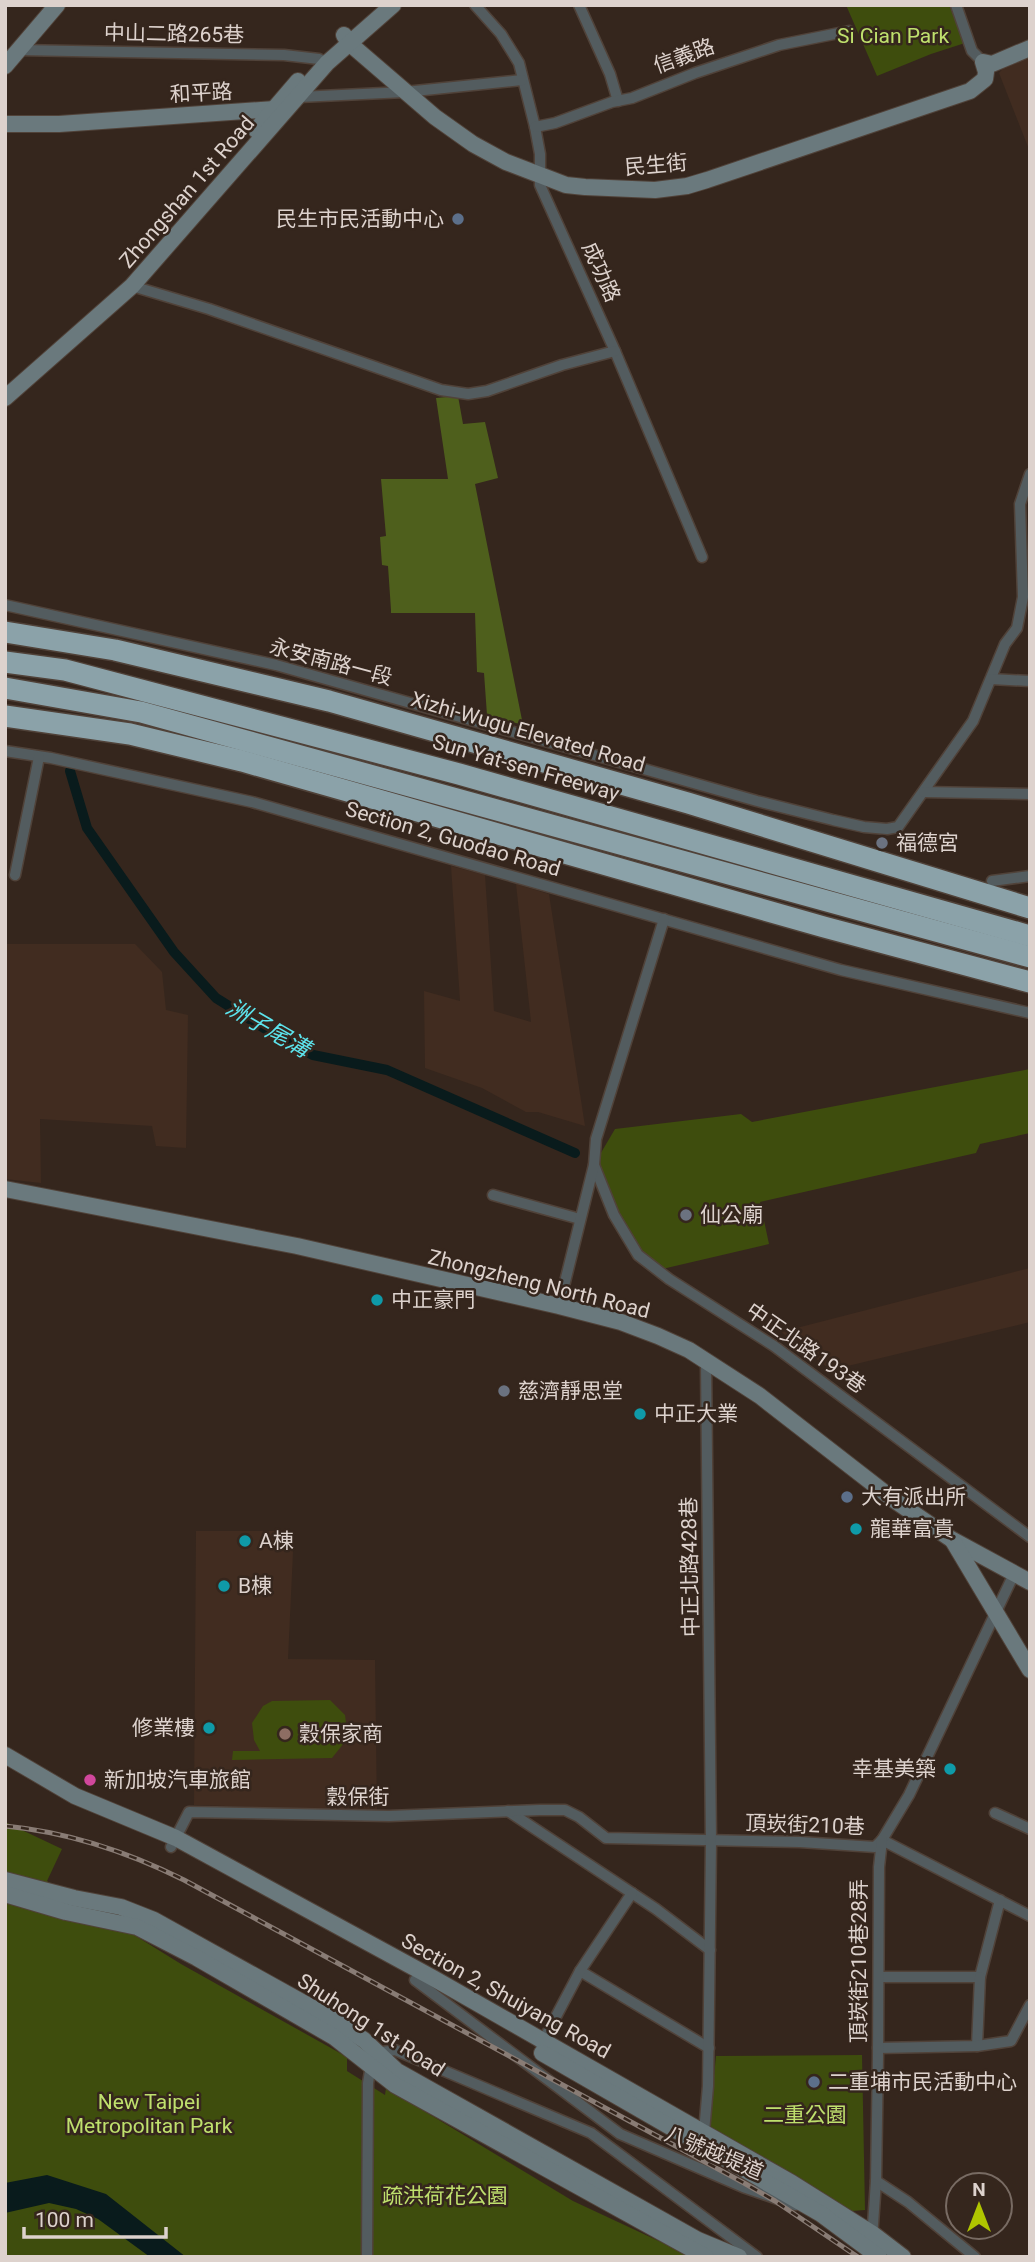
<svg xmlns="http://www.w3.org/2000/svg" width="1035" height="2262" viewBox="0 0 1035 2262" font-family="Roboto,'Noto Sans TC',sans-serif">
	<rect width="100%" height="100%" fill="#35261d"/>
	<g fill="#412c20">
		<path d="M1030 53V152L999 73 1008 63Z"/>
		<path d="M451 866 485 875 494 1011 531 1022 516 884 549 894 585 1126 538 1112H526L482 1088 425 1068 424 991 460 1001Z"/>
		<path d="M5 944H135L162 972 166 1010 188 1015 186 1148 156 1146 152 1126 40 1119 41 1183 5 1179Z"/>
		<path d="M1030 1268V1322L831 1370 781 1332Z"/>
		<path d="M196 1531H294L288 1659 375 1660 377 1811 194 1805Z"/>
	</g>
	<g fill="#3e4d0d">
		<path d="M846 5H949L965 43 931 54 877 76Z"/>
		<path d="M1030 1069V1133L980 1144 976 1153 760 1202 769 1244 658 1270 619 1230 592 1168 615 1129 741 1114 752 1122Z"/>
		<path d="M330 1700 345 1715 348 1738 332 1758 232 1760 233 1751H260L254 1740 252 1723 263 1706 272 1701Z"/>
		<path d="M5 1822 62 1849 47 1881 181 1964 347 2057V2071L385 2095 386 2088 573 2201 693 2257H5Z"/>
		<path d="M862 2055 865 2210 852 2211 709 2126 716 2056Z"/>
	</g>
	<path fill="#4e5f1c" d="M458 396 463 424 485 422 498 478 475 484 523 725 487 715 484 673 477 672 475 613H391V610L388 566 382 565 380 537 386 536 381 479H448L436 398Z"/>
	<path fill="#091b1c" d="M47 2175 106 2194 186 2257H150L98 2219 76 2209 49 2203 5 2213V2183Z"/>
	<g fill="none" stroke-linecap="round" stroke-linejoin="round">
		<path stroke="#091b1c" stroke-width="10" d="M70 771 87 828 174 952 216 998 272 1033 313 1055 387 1070 575 1153"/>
		<defs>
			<g id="street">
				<path d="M475 5 501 34 519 63 535 127 540 154V185L615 351 702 557"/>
				<path d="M579 5 610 74 618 101"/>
				<path d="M956 5 972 51 983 62"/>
				<path d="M19 50 284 55 319 59 327 63"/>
				<path d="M299 97 405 92 522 80"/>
				<path d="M535 127 555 123 612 102 632 98 695 73 779 45 849 31"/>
				<path d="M132 286 209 309 441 390 468 394 487 391 562 365 615 351"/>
				<path d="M5 605 276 665 757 801 833 820 864 827 887 829 898 827 973 721 1005 644 1017 628 1023 597 1020 504 1030 474"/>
				<path d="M991 679 1030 681"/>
				<path d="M5 751 51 758 252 802 841 970 1030 1013"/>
				<path d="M924 792 1030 794"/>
				<path d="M15 875 39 757"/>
				<path d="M992 881 1030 876"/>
				<path d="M594 1165 614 1215 638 1255 669 1279 774 1346 1030 1537"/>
				<path d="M493 1195 580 1219"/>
				<path d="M559 1306 594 1165 596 1139 664 919"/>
				<path d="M508 1811 656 1909 710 1950"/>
				<path d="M995 1813 1030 1829"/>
				<path d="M882 1840 1030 1916"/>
				<path d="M171 1847 189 1812 389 1816 540 1810H565L579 1817 606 1838 800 1842 875 1847 882 1840 909 1795 1014 1574"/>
				<path d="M580 1971 709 2048"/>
				<path d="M879 1977H980L1000 1900"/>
				<path d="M415 1980 620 2134 743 2187 795 2205"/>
				<path d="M541 2045 580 1971 632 1893"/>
				<path d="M977 2046 980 1977"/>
				<path d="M878 2048 977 2046 1011 2041 1030 2005"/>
				<path d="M704 2132 708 2086 711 1842 706 1363"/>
				<path d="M876 2181 908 2202 975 2257"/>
				<path d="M872 2239 876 2181 878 2056 879 1867 882 1840"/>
				<path d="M367 2257 368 2083 371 2065 377 2053 395 2050 591 2133 757 2257"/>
			</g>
			<g id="secondary">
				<path d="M344 35 349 43 435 117 473 144 506 162 566 185 585 187 655 190 687 186 707 180 970 91 985 79 986 72 983 62 992 64 1030 48"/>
				<path d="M5 66 57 5"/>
				<path d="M5 124H59L275 109"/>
				<path d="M256 130 298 81"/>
				<path d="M5 398 132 286 327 63 393 5"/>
				<path d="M5 1189 297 1246 559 1306 621 1322 658 1336 689 1350 760 1396 894 1500 951 1539 1030 1582"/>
				<path d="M953 1541 1030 1670"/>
				<path d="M5 1755 75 1796 176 1838 433 1978 792 2183 873 2234 903 2257"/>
				<path d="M5 1880 74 1898 121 1907 154 1920 329 2017 364 2040 397 2071 698 2240 739 2257"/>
				<path d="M5 1894 66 1912 137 1927 197 1958 334 2037 395 2085 706 2257"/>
				<path d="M542 2053 821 2214 879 2257"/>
			</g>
			<g id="highway">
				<path d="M5 632 115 650 329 701 688 803 1030 908"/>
				<path d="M5 662 65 670 459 774 1030 936"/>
				<path d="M5 688 141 712 1030 957"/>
				<path d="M5 716 130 734 242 761 824 927 1030 982"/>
			</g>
		</defs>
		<use href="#street" stroke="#504239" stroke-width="13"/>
		<use href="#secondary" stroke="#504239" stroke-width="18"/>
		<use href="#highway" stroke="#504239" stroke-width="24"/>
		<use href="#street" stroke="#535c5f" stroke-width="10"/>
		<use href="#secondary" stroke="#6a797d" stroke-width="16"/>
		<use href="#highway" stroke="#8ba2a9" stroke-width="21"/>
		<defs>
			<path id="rail" d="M5 1826C68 1832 128 1852 184 1880L744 2183 775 2201 858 2257"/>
		</defs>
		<use href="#rail" stroke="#897c75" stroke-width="5"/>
		<use href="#rail" stroke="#35261d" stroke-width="2.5" stroke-dasharray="8" stroke-linecap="butt"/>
	</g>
	<g fill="#5c6f8a" stroke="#35261d" stroke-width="2.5">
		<circle cx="458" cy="219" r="7"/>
		<circle cx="847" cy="1497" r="7"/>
		<circle cx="814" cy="2082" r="7"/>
	</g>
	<g fill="#6b7280" stroke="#35261d" stroke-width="2.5">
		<circle cx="882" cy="843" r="7"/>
		<circle cx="686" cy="1215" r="7"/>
		<circle cx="504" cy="1391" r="7"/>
	</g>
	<g fill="#0f9aa8" stroke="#35261d" stroke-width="2.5">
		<circle cx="377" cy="1300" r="7"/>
		<circle cx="640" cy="1414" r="7"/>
		<circle cx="856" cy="1529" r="7"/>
		<circle cx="245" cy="1541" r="7"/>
		<circle cx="224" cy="1586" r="7"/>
		<circle cx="209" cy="1728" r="7"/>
		<circle cx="950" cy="1769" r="7"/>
	</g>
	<circle fill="#8d6e63" stroke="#35261d" stroke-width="2.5" cx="285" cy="1734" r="7"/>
	<circle fill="#d1479c" stroke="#35261d" stroke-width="2.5" cx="90" cy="1780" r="7"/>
	<g text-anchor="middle" stroke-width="5" stroke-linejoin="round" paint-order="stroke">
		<g font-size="21" fill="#ddd2cd" stroke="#35261d">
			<text transform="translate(174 34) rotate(1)" y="7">中山二路265巷</text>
			<text transform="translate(684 56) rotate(-20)" y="7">信義路</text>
			<text transform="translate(201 93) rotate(-3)" y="7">和平路</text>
			<text transform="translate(656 165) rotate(-5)" y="7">民生街</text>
			<text transform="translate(187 192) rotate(-49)" y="7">Zhongshan 1st Road</text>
			<text transform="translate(601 272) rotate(66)" y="7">成功路</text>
			<text transform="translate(331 662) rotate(15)" y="7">永安南路一段</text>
			<text transform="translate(528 732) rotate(16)" y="7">Xizhi-Wugu Elevated Road</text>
			<text transform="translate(526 768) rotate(16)" y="7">Sun Yat-sen Freeway</text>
			<text transform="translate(453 839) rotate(16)" y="7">Section 2, Guodao Road</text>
			<text transform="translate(539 1284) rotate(14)" y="7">Zhongzheng North Road</text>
			<text transform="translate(806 1348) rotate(35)" y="7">中正北路193巷</text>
			<text transform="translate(690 1567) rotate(-91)" y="7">中正北路428巷</text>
			<text x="358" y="1804">穀保街</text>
			<text transform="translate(805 1825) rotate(2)" y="7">頂崁街210巷</text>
			<text transform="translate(859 1961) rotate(-90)" y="7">頂崁街210巷28弄</text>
			<text transform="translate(506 1996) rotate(29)" y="7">Section 2, Shuiyang Road</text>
			<text transform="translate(371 2025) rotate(33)" y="7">Shuhong 1st Road</text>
			<text transform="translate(714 2153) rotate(23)" y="7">八號越堤道</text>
		</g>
		<g font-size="21" fill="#bfe06d" stroke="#35261d">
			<text x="893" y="43">Si Cian Park</text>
			<text x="149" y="2109">New Taipei<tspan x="149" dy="24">Metropolitan Park</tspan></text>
			<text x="805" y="2122">二重公園</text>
			<text x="445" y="2203">疏洪荷花公園</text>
		</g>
		<g font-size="21" fill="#ddd2cd" stroke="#35261d" text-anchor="start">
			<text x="444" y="226" text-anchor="end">民生市民活動中心</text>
			<text x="896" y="850">福德宮</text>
			<text x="700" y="1222">仙公廟</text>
			<text x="391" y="1307">中正豪門</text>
			<text x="518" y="1398">慈濟靜思堂</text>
			<text x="654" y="1421">中正大業</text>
			<text x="861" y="1504">大有派出所</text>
			<text x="870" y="1536">龍華富貴</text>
			<text x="259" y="1548">A棟</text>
			<text x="238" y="1593">B棟</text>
			<text x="195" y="1735" text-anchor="end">修業樓</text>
			<text x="299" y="1741">穀保家商</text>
			<text x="936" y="1776" text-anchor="end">幸基美築</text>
			<text x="104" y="1787">新加坡汽車旅館</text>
			<text x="828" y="2089">二重埔市民活動中心</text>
		</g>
		<g font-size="23" font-style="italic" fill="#5ce4ed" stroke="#35261d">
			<text transform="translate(268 1028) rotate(30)" y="8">洲子尾溝</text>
		</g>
	</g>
	<rect width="1035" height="2262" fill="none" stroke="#ddd2cd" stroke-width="14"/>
	<g transform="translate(979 2206)"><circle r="33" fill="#35261d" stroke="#786b63" stroke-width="2"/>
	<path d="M0-5L12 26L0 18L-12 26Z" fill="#b0c500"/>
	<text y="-10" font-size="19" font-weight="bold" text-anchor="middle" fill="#ddd2cd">N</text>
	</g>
	<path d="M24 2227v10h142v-10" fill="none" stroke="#ddd2cd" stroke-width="3.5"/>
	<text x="35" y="2227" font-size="21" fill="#ddd2cd" stroke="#35261d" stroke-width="5" paint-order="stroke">100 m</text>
</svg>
